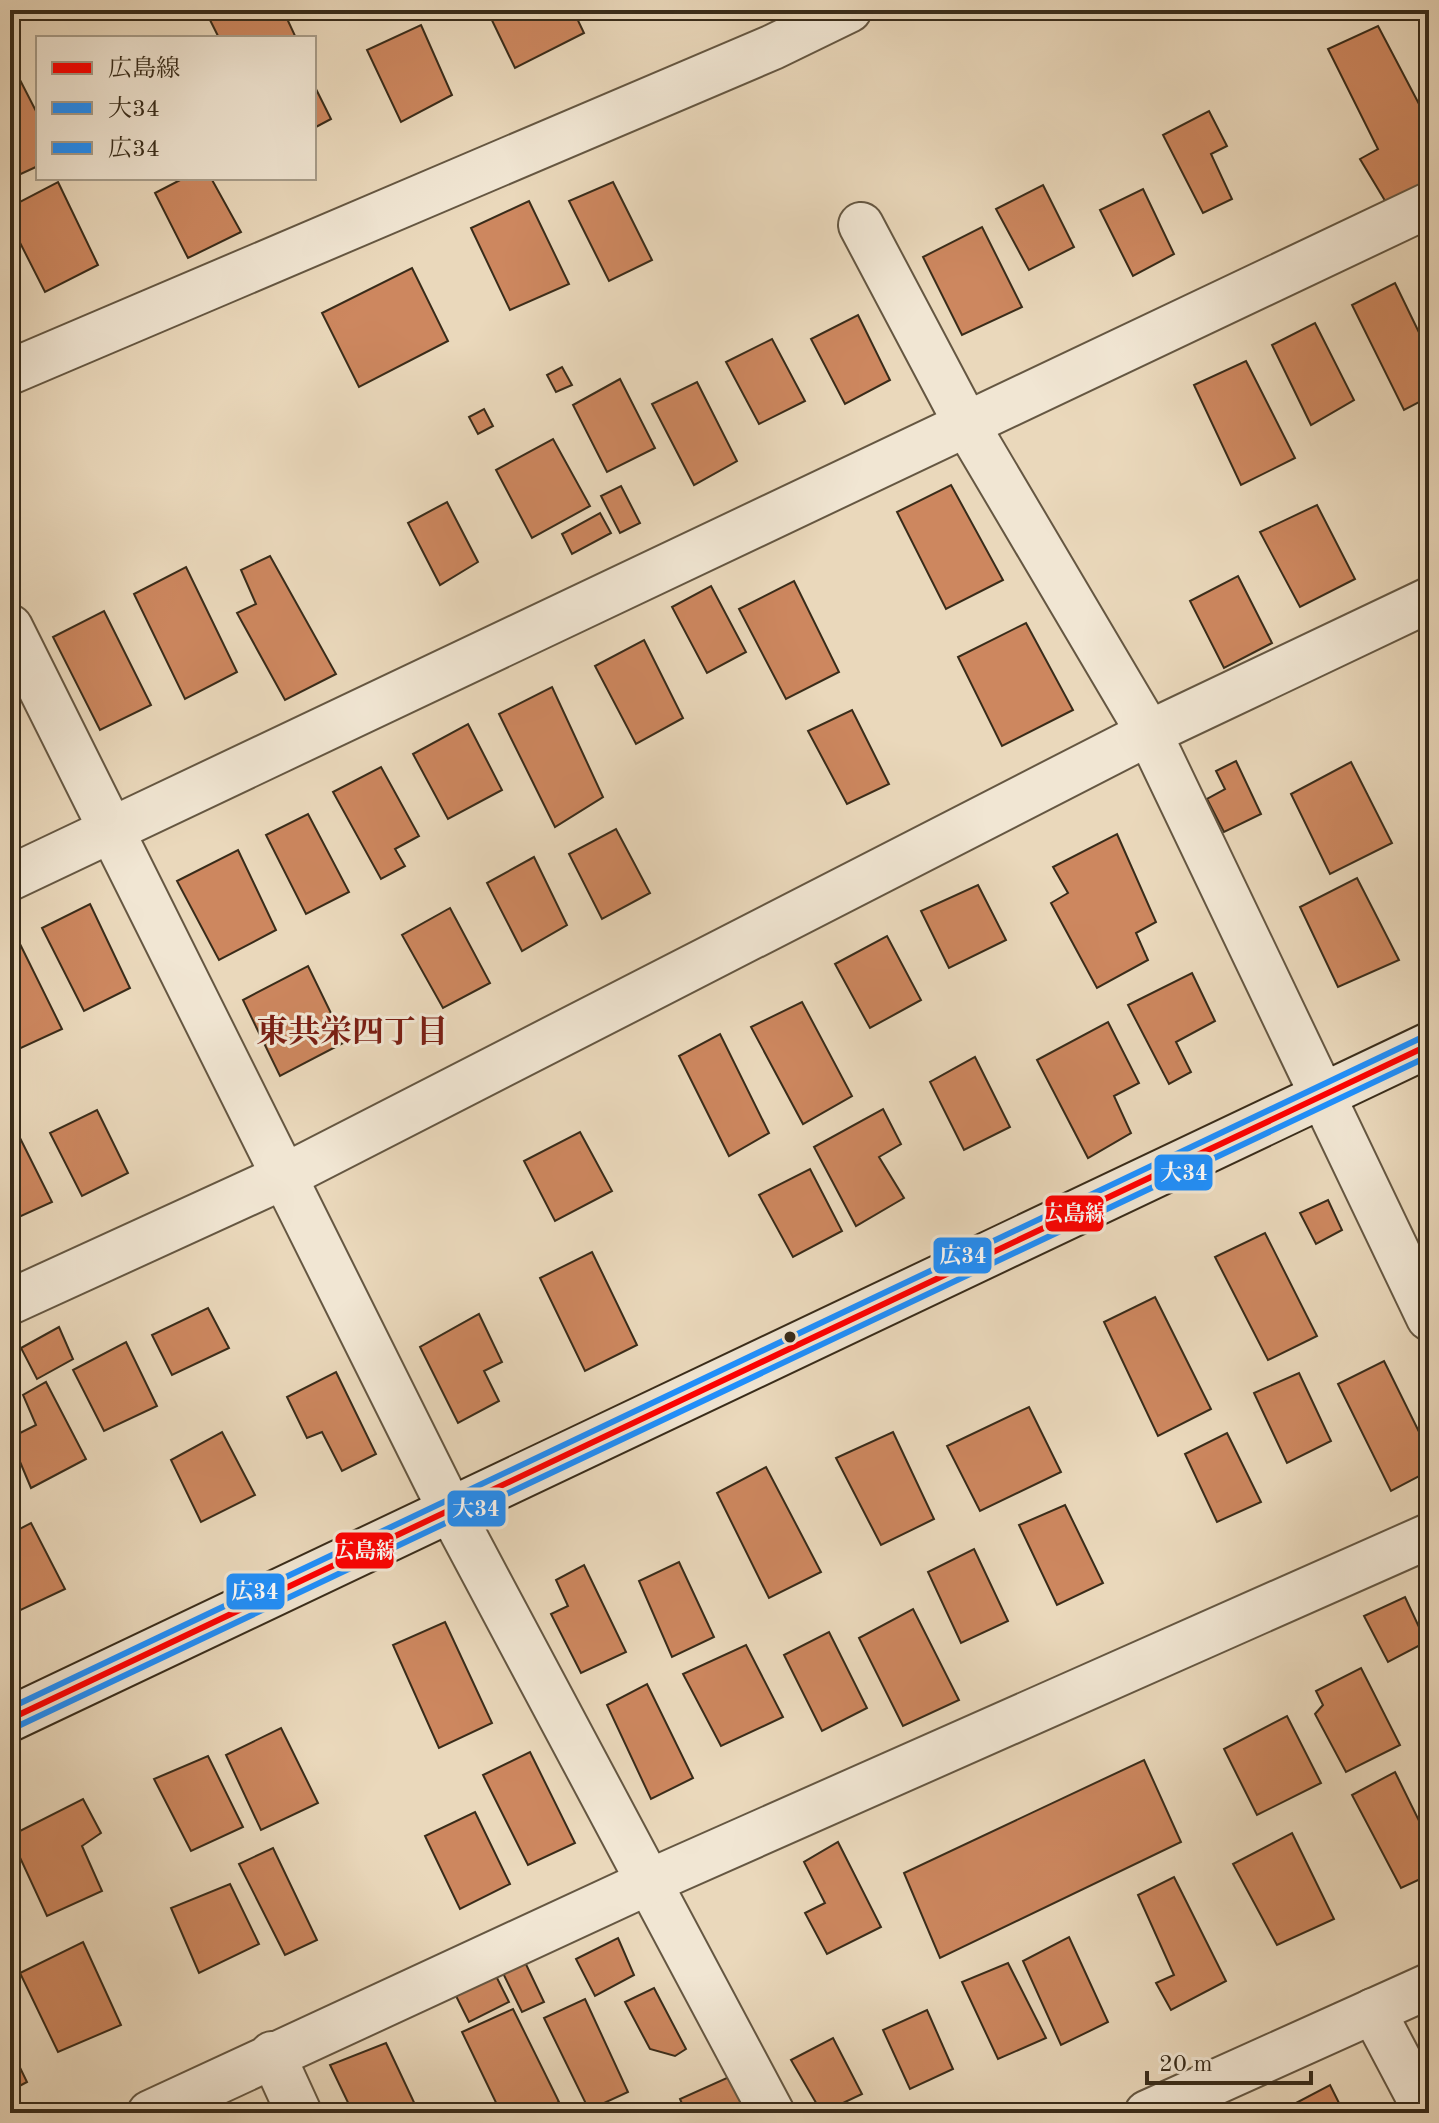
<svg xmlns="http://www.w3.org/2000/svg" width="1439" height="2123" viewBox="0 0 1439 2123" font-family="'Old Standard TT','Noto Serif JP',serif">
	<rect width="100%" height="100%" fill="#ead8bb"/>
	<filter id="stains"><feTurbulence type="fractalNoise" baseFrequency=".0025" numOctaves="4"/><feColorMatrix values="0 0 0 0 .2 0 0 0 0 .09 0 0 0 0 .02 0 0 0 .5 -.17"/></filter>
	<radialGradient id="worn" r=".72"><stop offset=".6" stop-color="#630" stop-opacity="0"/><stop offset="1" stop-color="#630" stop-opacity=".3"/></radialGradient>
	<g fill="#cd875f" stroke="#392c1a" stroke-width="2">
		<path d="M205 10H283L296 38H219Z"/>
		<path d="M487 10H573L584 33 515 68Z"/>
		<path d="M421 25 452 95 401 122 367 50Z"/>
		<path d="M1378 26 1429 123V185L1387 204 1360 159 1378 149 1328 49Z"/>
		<path d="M19 78 38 115V166L10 179V82Z"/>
		<path d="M314 85 331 119 314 128Z"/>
		<path d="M1209 111 1227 146 1211 154 1232 199 1203 213 1163 135Z"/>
		<path d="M184 178H211L241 232 188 258 155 193Z"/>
		<path d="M58 182 98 265 45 292 10 223V207Z"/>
		<path d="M613 182 652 260 609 281 569 201Z"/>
		<path d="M1043 185 1074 247 1029 270 996 209Z"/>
		<path d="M1143 189 1174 254 1133 276 1100 210Z"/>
		<path d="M529 201 569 284 510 310 471 228Z"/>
		<path d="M982 227 1022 307 962 335 923 257Z"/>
		<path d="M412 268 448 341 359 387 322 313Z"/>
		<path d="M1395 283 1429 353V397L1404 410 1352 305Z"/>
		<path d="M858 315 890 380 845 404 811 339Z"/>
		<path d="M1315 323 1354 400 1311 425 1272 345Z"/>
		<path d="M772 339 805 401 759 424 726 362Z"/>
		<path d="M1246 361 1295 458 1241 485 1194 385Z"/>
		<path d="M562 367 572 385 556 392 547 375Z"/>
		<path d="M620 379 655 448 607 472 573 405Z"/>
		<path d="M697 382 737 461 694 485 652 404Z"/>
		<path d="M484 409 493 426 478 434 469 417Z"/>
		<path d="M553 439 590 506 532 538 496 470Z"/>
		<path d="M951 485 1003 580 946 609 897 512Z"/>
		<path d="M621 486 640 523 620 533 601 496Z"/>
		<path d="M447 502 478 562 440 585 408 523Z"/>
		<path d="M1317 505 1355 579 1300 607 1260 532Z"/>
		<path d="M600 513 611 533 572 554 562 534Z"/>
		<path d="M270 556 336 674 285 700 237 613 256 604 241 570Z"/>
		<path d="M186 567 237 672 185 699 134 594Z"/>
		<path d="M1238 576 1272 643 1224 668 1190 601Z"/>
		<path d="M794 581 839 672 786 699 739 609Z"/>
		<path d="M711 586 746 652 707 673 672 607Z"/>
		<path d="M104 611 151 705 100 730 53 637Z"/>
		<path d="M1026 623 1073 710 1002 746 958 657Z"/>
		<path d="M644 640 683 718 636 744 595 666Z"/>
		<path d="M552 687 603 797 555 827 499 714Z"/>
		<path d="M852 710 889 784 847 804 808 731Z"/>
		<path d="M468 724 502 790 448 819 413 754Z"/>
		<path d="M1236 761 1261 814 1224 832 1207 799 1225 789 1216 771Z"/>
		<path d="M1351 762 1392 843 1330 874 1291 794Z"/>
		<path d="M381 767 419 836 395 849 405 866 381 879 333 792Z"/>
		<path d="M308 814 349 892 306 914 266 835Z"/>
		<path d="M616 829 650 893 602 919 569 854Z"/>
		<path d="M1117 834 1156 922 1136 933 1148 960 1097 988 1051 903 1068 893 1053 867Z"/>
		<path d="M238 850 276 930 219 960 177 881Z"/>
		<path d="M534 857 567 925 522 951 487 883Z"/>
		<path d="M1357 878 1399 960 1338 987 1300 907Z"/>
		<path d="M978 885 1006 940 949 968 921 911Z"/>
		<path d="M90 904 130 988 84 1011 42 928Z"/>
		<path d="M450 908 490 983 443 1008 402 935Z"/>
		<path d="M887 936 921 1000 870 1028 835 964Z"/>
		<path d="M19 942 62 1029 10 1053V947Z"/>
		<path d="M308 966 345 1042 280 1076 243 1000Z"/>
		<path d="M1192 973 1215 1021 1176 1042 1191 1072 1169 1084 1128 1005Z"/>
		<path d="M802 1002 852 1096 803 1124 751 1027Z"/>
		<path d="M1108 1022 1139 1083 1114 1096 1131 1133 1088 1158 1037 1060Z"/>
		<path d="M720 1034 769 1133 729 1156 679 1056Z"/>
		<path d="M975 1057 1010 1127 964 1150 930 1082Z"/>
		<path d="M883 1109 901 1144 879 1157 904 1198 856 1226 814 1147Z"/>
		<path d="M97 1110 128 1173 82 1196 50 1133Z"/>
		<path d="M10 1118 52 1202 10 1221Z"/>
		<path d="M580 1132 612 1191 555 1221 524 1161Z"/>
		<path d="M810 1169 842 1231 793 1257 759 1195Z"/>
		<path d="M1328 1200 1342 1230 1316 1244 1300 1213Z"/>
		<path d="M1265 1233 1317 1336 1268 1360 1215 1257Z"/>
		<path d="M592 1252 637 1345 585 1371 540 1278Z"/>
		<path d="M1155 1297 1211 1409 1158 1436 1104 1322Z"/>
		<path d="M208 1308 229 1348 172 1375 152 1335Z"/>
		<path d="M479 1314 502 1362 484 1371 499 1401 458 1423 420 1347Z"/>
		<path d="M59 1327 73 1359 37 1379 21 1348Z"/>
		<path d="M126 1342 157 1406 104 1431 73 1370Z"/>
		<path d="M1384 1361 1429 1452V1471L1391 1491 1338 1384Z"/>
		<path d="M336 1372 376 1454 342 1471 322 1432 307 1438 287 1397Z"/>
		<path d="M1299 1373 1331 1441 1287 1463 1254 1393Z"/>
		<path d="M46 1382 86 1459 31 1488 10 1438 36 1425 23 1395Z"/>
		<path d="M1029 1407 1061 1472 980 1511 947 1446Z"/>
		<path d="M222 1432 255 1495 201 1522 171 1460Z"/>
		<path d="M893 1432 934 1519 881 1545 836 1458Z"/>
		<path d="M1227 1433 1261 1502 1217 1522 1185 1454Z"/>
		<path d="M766 1467 821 1572 769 1598 717 1493Z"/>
		<path d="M1065 1505 1103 1583 1057 1605 1019 1525Z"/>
		<path d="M31 1523 65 1589 10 1615V1534Z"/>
		<path d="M974 1549 1008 1621 961 1643 928 1572Z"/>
		<path d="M679 1562 714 1637 672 1657 639 1581Z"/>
		<path d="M584 1565 626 1652 581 1673 551 1614 568 1606 556 1580Z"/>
		<path d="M1405 1597 1426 1642 1388 1662 1364 1616Z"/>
		<path d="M913 1609 959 1700 903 1726 859 1638Z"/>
		<path d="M445 1622 492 1723 439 1748 393 1645Z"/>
		<path d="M829 1632 867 1708 822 1731 784 1655Z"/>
		<path d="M746 1645 783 1717 721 1746 683 1674Z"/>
		<path d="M1361 1668 1400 1745 1346 1772 1315 1714 1323 1705 1316 1691Z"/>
		<path d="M647 1684 693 1778 651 1799 607 1705Z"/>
		<path d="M1287 1716 1321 1783 1257 1815 1224 1749Z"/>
		<path d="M281 1728 318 1803 261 1830 226 1755Z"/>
		<path d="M530 1752 575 1843 528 1865 483 1775Z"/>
		<path d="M208 1756 243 1827 191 1851 154 1779Z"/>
		<path d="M1144 1760 1181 1842 940 1958 904 1873Z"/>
		<path d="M1395 1772 1429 1841V1875L1401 1888 1352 1795Z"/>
		<path d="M83 1799 101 1833 82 1846 102 1891 47 1916 10 1836Z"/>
		<path d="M475 1812 510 1884 460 1909 425 1836Z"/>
		<path d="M1292 1833 1334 1919 1277 1945 1233 1864Z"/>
		<path d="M838 1842 881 1927 827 1954 805 1913 825 1903 804 1862Z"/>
		<path d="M273 1848 317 1940 285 1955 239 1864Z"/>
		<path d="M1174 1877 1226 1981 1171 2010 1156 1983 1174 1975 1138 1895Z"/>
		<path d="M230 1884 259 1944 199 1973 171 1908Z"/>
		<path d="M1069 1937 1108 2022 1061 2045 1023 1961Z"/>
		<path d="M618 1938 634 1975 595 1996 576 1959Z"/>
		<path d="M83 1942 121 2025 58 2052 20 1973Z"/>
		<path d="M522 1956 544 2002 522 2012 500 1967Z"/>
		<path d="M1008 1963 1046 2038 998 2059 962 1982Z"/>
		<path d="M493 1970 509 2002 469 2022 453 1990Z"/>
		<path d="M654 1988 686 2049 675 2056 650 2049 625 2002Z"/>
		<path d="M585 1999 628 2092 589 2110 544 2018Z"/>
		<path d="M513 2009 559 2102 535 2113H501L462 2032Z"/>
		<path d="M927 2010 953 2069 910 2089 883 2030Z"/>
		<path d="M833 2038 862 2094 822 2113 791 2060Z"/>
		<path d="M386 2043 419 2113H353L330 2065Z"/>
		<path d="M10 2047 27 2082 10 2091Z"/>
		<path d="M729 2077 746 2113H686L680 2099Z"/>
		<path d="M1330 2085 1344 2113H1277Z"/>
	</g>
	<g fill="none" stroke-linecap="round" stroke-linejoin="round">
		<defs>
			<g id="street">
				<path d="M861 225 968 427 1149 733 1429 1318"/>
				<path d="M10 372 773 47 849 10"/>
				<path d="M10 627 451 1511 772 2113"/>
				<path d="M10 878 1429 205"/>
				<path d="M10 1302 283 1177 1149 733 1429 600"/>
				<path d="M1373 2011 1427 2113"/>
				<path d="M272 2054 299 2113"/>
				<path d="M150 2113 651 1881 1429 1536"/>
				<path d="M1147 2113 1429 1986"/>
			</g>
			<path id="secondary" d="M10 1719 1429 1045"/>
		</defs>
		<use href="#street" stroke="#655742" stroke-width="48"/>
		<use href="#secondary" stroke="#392c1a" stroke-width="48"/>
		<use href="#street" stroke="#f1e6d3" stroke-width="44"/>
		<use href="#secondary" stroke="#f1e6d3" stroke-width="44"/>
		<defs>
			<path id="bus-1" d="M10 1719 1429 1045"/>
			<path id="bus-2" d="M14 1728 1429 1056"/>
			<path id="bus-3" d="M10 1708 1425 1036"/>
		</defs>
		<use href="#bus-1" stroke="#f1e6d3" stroke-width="12"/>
		<use href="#bus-2" stroke="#f1e6d3" stroke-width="12"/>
		<use href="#bus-3" stroke="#f1e6d3" stroke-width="12"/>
		<use href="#bus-1" stroke="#f00" stroke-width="6"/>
		<use href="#bus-2" stroke="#1e90ff" stroke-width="6"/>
		<use href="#bus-3" stroke="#1e90ff" stroke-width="6"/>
	</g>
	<circle fill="#392c1a" stroke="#f1e6d3" stroke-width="3" cx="790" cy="1337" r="7"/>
	<g text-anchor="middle" stroke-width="6" stroke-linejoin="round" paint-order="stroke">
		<g font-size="32" font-weight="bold" fill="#7a1f14" stroke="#f1e6d3">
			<text x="352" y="1042">東共栄四丁目</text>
		</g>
	</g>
	<g stroke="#f1e6d3" stroke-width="3">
		<rect x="1153" y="1153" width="61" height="39" rx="8" fill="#1e90ff"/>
		<rect x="1044" y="1194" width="61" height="39" rx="8" fill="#f00"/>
		<rect x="932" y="1236" width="61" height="39" rx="8" fill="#1e90ff"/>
		<rect x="446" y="1489" width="61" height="39" rx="8" fill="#1e90ff"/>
		<rect x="334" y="1531" width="61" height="39" rx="8" fill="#f00"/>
		<rect x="225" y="1572" width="61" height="39" rx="8" fill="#1e90ff"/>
	</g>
	<g font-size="22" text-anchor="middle" font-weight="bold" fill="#fff">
		<text x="1184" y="1180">大34</text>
		<text x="1074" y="1221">広島線</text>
		<text x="963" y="1263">広34</text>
		<text x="476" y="1516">大34</text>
		<text x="365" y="1558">広島線</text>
		<text x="255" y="1599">広34</text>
	</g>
	<rect width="1439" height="2123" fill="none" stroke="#ead8bb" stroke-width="40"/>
	<rect x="12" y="12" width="1415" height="2099" fill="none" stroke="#392c1a" stroke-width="4"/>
	<rect x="20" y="20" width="1399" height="2083" fill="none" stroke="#392c1a" stroke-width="2"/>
	<rect x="36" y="36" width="280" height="144" fill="#f1e6d3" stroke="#a79c89" stroke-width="2"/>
	<rect x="52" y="62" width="40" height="12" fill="#ff0000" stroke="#a79c89" stroke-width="2"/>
	<text x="108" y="76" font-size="24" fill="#392c1a">広島線</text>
	<rect x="52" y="102" width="40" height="12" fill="#1e90ff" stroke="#a79c89" stroke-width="2"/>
	<text x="108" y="116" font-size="24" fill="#392c1a">大34</text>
	<rect x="52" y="142" width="40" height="12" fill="#1e90ff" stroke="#a79c89" stroke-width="2"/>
	<text x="108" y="156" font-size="24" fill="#392c1a">広34</text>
	<path d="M1147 2071v12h164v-12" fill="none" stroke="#392c1a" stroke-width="4"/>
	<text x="1159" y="2071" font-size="24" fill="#392c1a" stroke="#f1e6d3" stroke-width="6" paint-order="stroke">20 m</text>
	<rect width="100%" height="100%" filter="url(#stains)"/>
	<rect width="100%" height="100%" fill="url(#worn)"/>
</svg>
